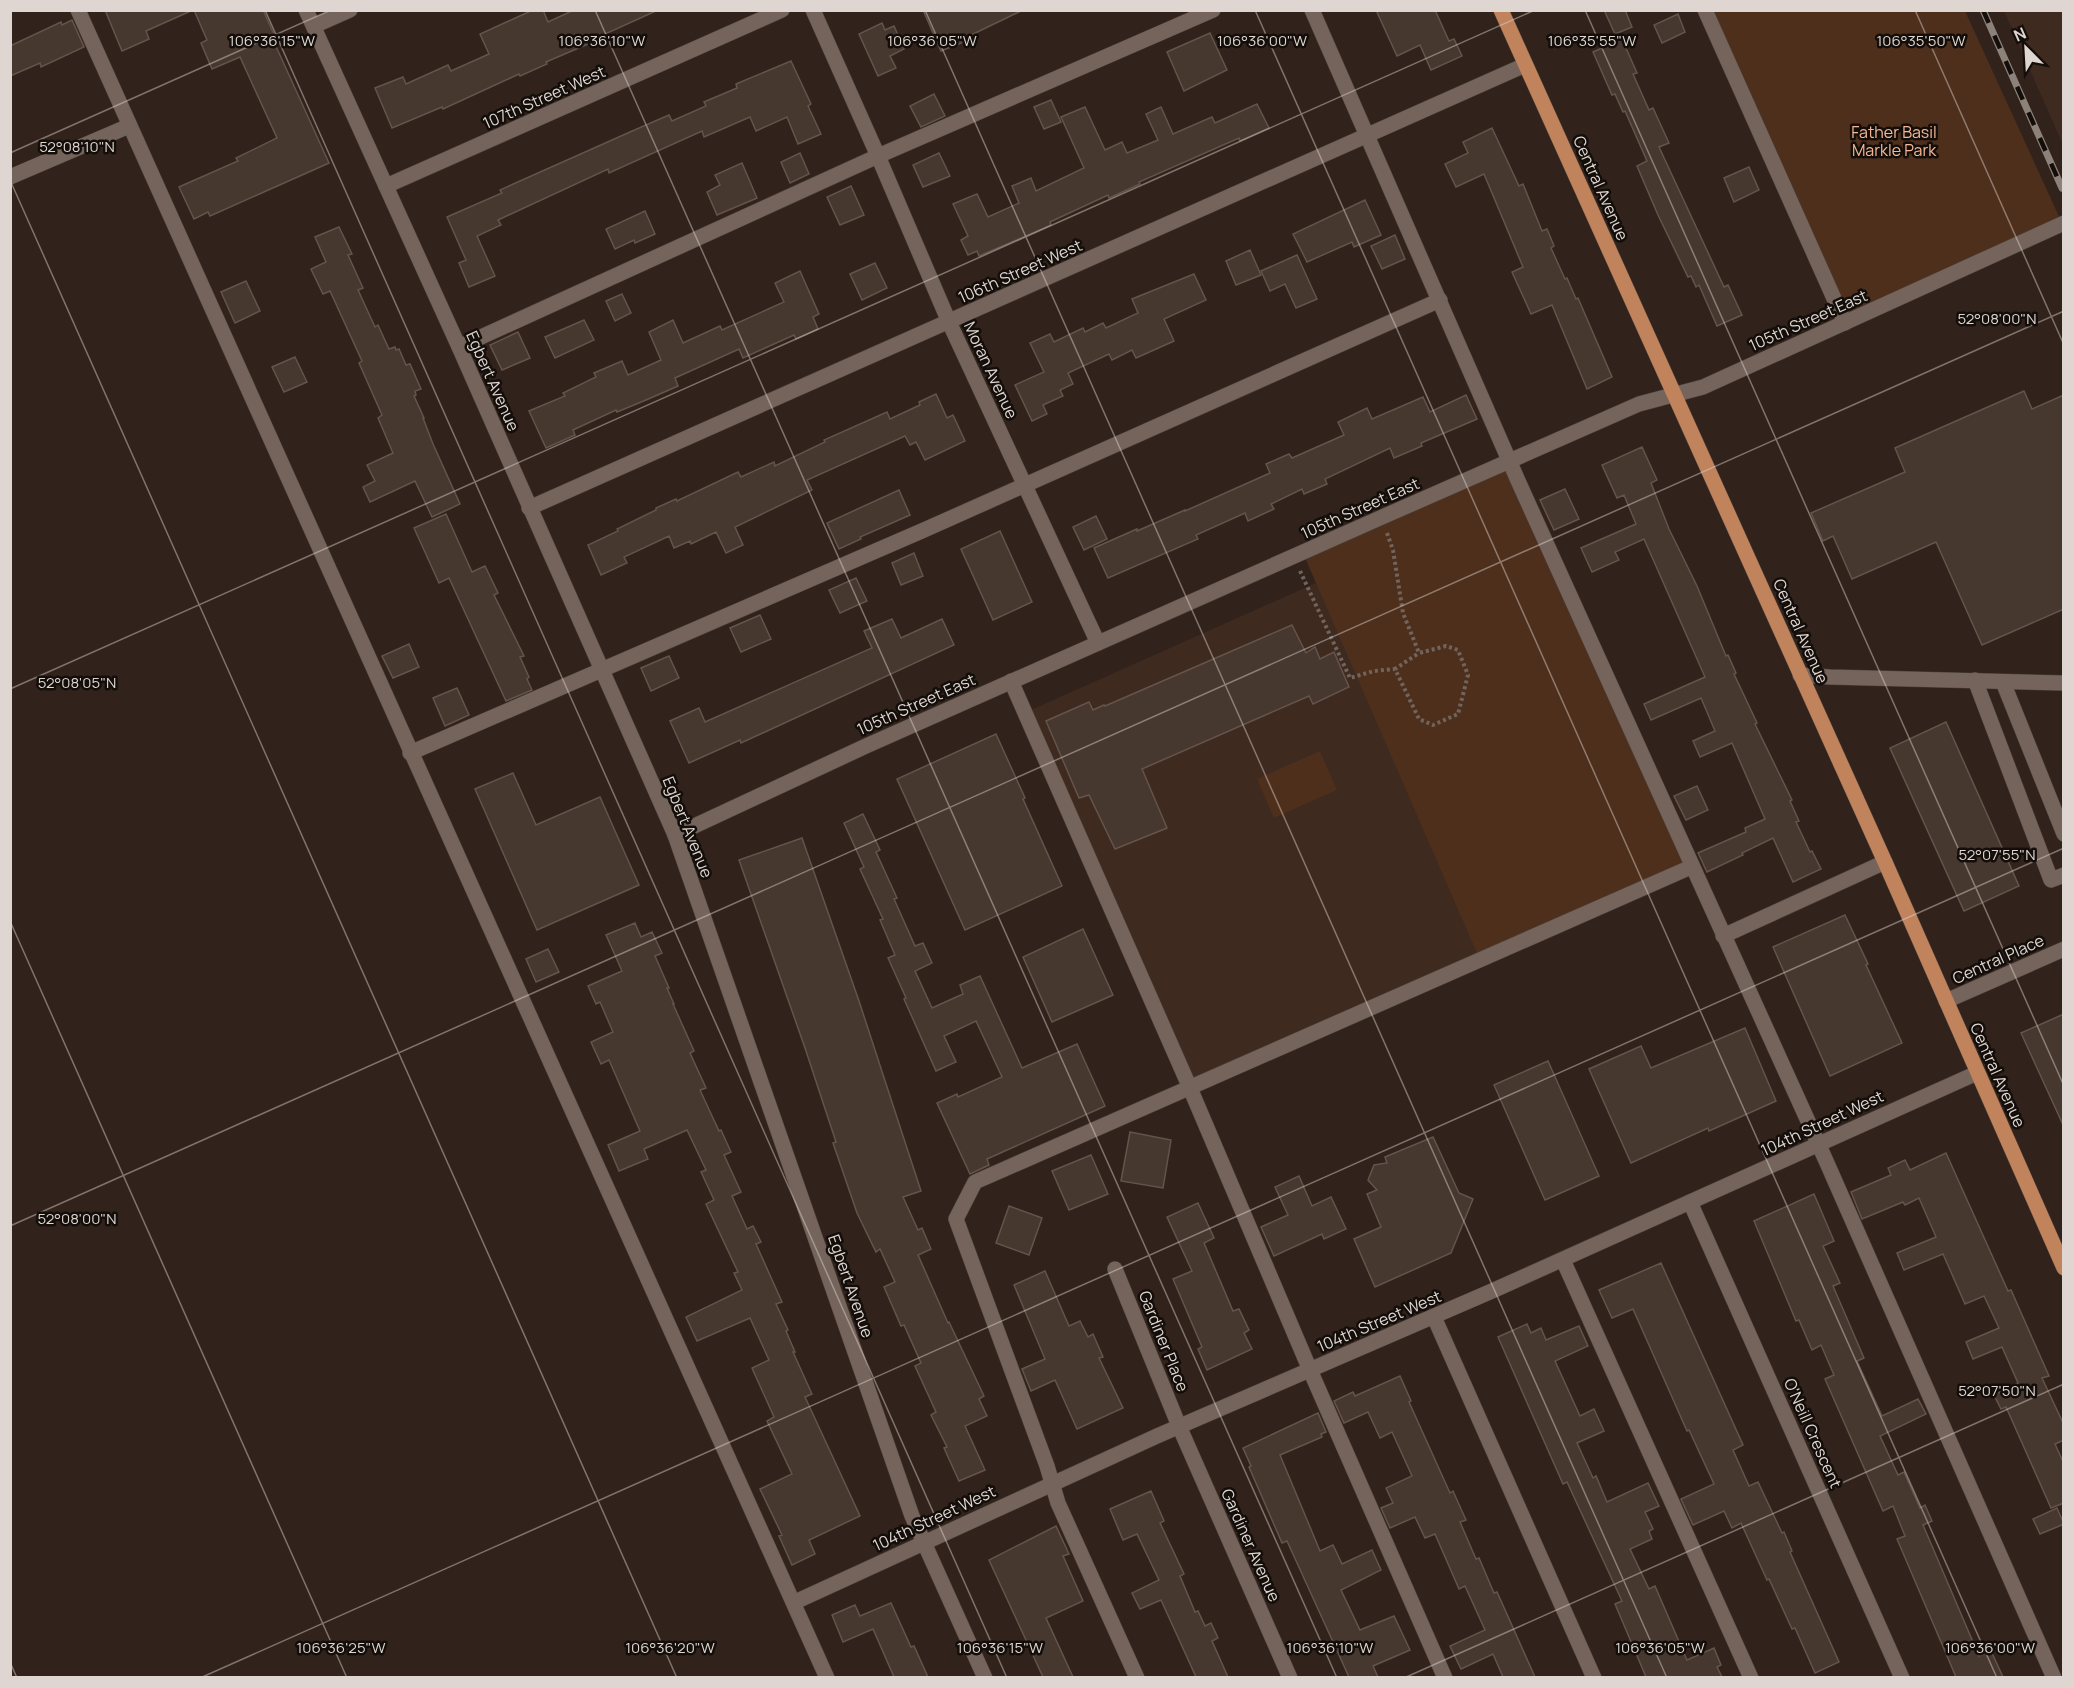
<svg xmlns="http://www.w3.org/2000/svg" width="2074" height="1688" viewBox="0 0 2074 1688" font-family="Manrope,sans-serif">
	<rect width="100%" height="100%" fill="#31231b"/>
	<g fill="#3e2a1f">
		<path d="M2004 11H2063V145Z"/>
		<path d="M1318 582 1483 953 1195 1082 1031 710Z"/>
	</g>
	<g fill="#4e2f1c">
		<path d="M1705 11H1965L2062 223 1845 323Z"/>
		<path d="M1503 464 1691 867 1480 960 1303 553Z"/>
		<path d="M1320 751 1337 790 1274 818 1257 779Z"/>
	</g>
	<g fill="#46372f" stroke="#64544b" stroke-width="1.5">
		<path d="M105 10H193L146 31 149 39 122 51Z"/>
		<path d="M194 10H263L277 41 274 42 329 163 210 216 208 212 194 219 179 187 238 161 236 158 277 138 240 57 212 69 201 43 207 40Z"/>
		<path d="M533 10H543L548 22 574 10H658L594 39 595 41 546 62 547 64 520 76 519 74 443 109 442 107 392 128 375 88 403 77 406 84 448 65 451 71 489 54 480 34Z"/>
		<path d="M923 10H1023L965 38 966 41 941 51Z"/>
		<path d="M1376 10H1435L1449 41 1454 39 1462 56 1431 70 1420 45 1397 56Z"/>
		<path d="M1604 10H1625L1632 27 1615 34Z"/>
		<path d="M1678 14 1685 32 1662 43 1654 25Z"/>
		<path d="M72 20 84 47 41 67 40 63 10 76V46L61 22 62 25Z"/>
		<path d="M882 23 885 30 894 26 904 49 890 56 896 68 878 76 859 34Z"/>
		<path d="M1210 33 1227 70 1184 91 1167 52Z"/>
		<path d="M1622 39 1637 73 1633 74 1649 110 1653 108 1669 143 1659 147 1724 287 1728 285 1742 315 1717 326 1699 285 1696 287 1691 276 1688 277 1658 215 1637 166 1647 161 1625 111 1623 112 1615 94 1612 95 1593 52Z"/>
		<path d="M791 61 811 104 808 106 821 134 798 144 787 117 756 131 750 117 704 137 702 131 609 173 608 169 498 220 501 225 477 236 495 276 469 287 459 263 466 260 447 217 502 193 500 190 630 132 669 115 672 121 706 106 704 102 737 88 736 84Z"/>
		<path d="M934 94 945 116 921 127 910 106Z"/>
		<path d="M1051 100 1061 122 1044 129 1034 107Z"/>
		<path d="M1257 104 1269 128 1240 141 1239 138 1139 182 1140 184 1109 198 1108 195 1050 222 1051 225 979 256 977 251 968 255 961 240 968 236 953 204 977 194 988 217 1019 203 1012 186 1031 178 1036 191 1084 168 1061 117 1085 107 1105 150 1122 142 1127 153 1158 140 1146 114 1161 107 1173 134 1212 117 1215 123Z"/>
		<path d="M1492 128 1519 186 1523 184 1542 231 1547 229 1554 246 1551 248 1565 279 1567 278 1576 299 1578 298 1612 377 1587 389 1552 305 1531 314 1512 272 1523 267 1484 174 1456 187 1445 164 1468 153 1463 142Z"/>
		<path d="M800 153 809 174 790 183 781 162Z"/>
		<path d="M939 153 950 176 923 187 913 165Z"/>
		<path d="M742 163 757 198 717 215 707 192 720 185 715 175Z"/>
		<path d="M1749 167 1759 190 1734 202 1724 178Z"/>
		<path d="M851 186 864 215 840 225 827 197Z"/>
		<path d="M1365 200 1381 235 1354 247 1352 242 1307 262 1293 234Z"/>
		<path d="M645 211 655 234 635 243 634 240 615 249 606 229Z"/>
		<path d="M339 227 352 254 348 255 363 288 358 290 375 327 378 325 389 349 395 347 396 350 399 349 406 365 410 364 421 389 415 391 416 395 414 396 424 418H423L433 444 460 504 432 517 415 481 370 502 363 487 375 481 367 465 393 453 378 418 382 415 359 363 362 361 330 291 323 294 311 269 326 262 315 237Z"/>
		<path d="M1395 235 1405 259 1382 269 1371 246Z"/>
		<path d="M1250 250 1261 275 1236 285 1226 261Z"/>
		<path d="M1297 255 1317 299 1296 308 1285 284 1270 291 1261 271Z"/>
		<path d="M875 263 887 288 862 300 850 274Z"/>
		<path d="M800 271 819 314 813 317 818 329 796 339 794 335 743 358 739 349 675 378 678 386 646 400 617 412 616 410 573 430 575 435 546 448 529 411 565 396 563 393 596 377 594 373 622 361 628 375 661 360 649 332 673 320 683 343 720 326 722 330 784 302 775 283Z"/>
		<path d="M1194 274 1206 300 1164 319 1174 341 1136 358 1132 350 1112 360 1109 354 1068 373 1073 384 1060 390 1063 396 1043 405 1047 414 1032 421 1015 385 1044 372 1030 343 1050 334 1054 342 1083 328 1085 332 1103 323 1106 328 1138 313 1132 299Z"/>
		<path d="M246 281 260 311 235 323 221 292Z"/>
		<path d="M622 294 631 313 615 321 606 301Z"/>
		<path d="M584 320 594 340 555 358 545 337Z"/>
		<path d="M518 332 530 358 502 370 490 345Z"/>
		<path d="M295 357 307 382 284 392 272 367Z"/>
		<path d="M2024 391 2032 409 2064 395V609L1982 645 1936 542 1852 579 1833 536 1823 541 1811 513 1905 472 1895 448Z"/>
		<path d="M936 394 947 418 953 415 965 441 925 460 916 442 910 445 905 436 807 480 812 490 735 527 743 545 726 553 716 532 691 544 690 541 674 548 669 536 624 557 627 563 601 575 588 545 618 531 617 529 656 510V508L676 499 677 501 738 472 741 477 774 462 775 466 825 442 824 440 887 412 890 419 920 405 919 402Z"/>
		<path d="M1466 395 1477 419 1421 443 1422 446 1394 458 1390 448 1325 479 1327 484 1304 494 1302 489 1271 504 1274 509 1248 521 1245 513 1196 535 1198 539 1108 578 1094 548 1137 529V531L1185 510V511L1270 473 1266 464 1289 454 1292 458 1344 435 1338 422 1367 408 1372 419 1423 397 1430 412Z"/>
		<path d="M1642 447 1657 480 1651 483 1669 529 1697 586 1726 656 1728 655 1736 673 1734 674 1757 723 1755 724 1792 800 1790 801 1799 821 1796 822 1810 852 1812 851 1821 869 1793 882 1773 838 1742 853 1743 855 1707 872 1698 853 1746 832 1745 828 1765 819 1732 743 1700 757 1693 741 1715 731 1701 698 1651 720 1644 704 1705 677 1644 539 1615 552 1619 560 1592 572 1581 548 1636 524 1624 495 1617 498 1602 465Z"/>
		<path d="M1565 489 1579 519 1554 530 1540 500Z"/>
		<path d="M899 490 910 515 860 537 861 539 839 549 827 523Z"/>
		<path d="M446 514 472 572 485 566 498 593 494 595 524 656 520 657 529 677 527 679 532 690 506 701 449 578 439 583 414 528Z"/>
		<path d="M1096 516 1107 539 1084 550 1073 527Z"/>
		<path d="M1000 531 1032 602 993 620 961 549Z"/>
		<path d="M914 553 923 576 901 585 892 563Z"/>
		<path d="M856 578 867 601 840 613 829 590Z"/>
		<path d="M760 615 771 639 741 652 730 628Z"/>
		<path d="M892 619 901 638 942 619 954 645 741 743 740 740 689 763 670 721 699 708 705 722 872 648 864 631Z"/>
		<path d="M1292 625 1306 653 1315 647 1320 659 1334 652 1349 687 1313 704 1309 696 1142 769 1167 828 1115 849 1089 795 1079 798 1046 721 1089 702 1093 710 1104 705 1105 706Z"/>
		<path d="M409 644 419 667 393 678 382 656Z"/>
		<path d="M669 656 679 678 651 691 641 668Z"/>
		<path d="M457 688 469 715 445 726 433 698Z"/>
		<path d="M1946 722 2019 886 1964 911 1890 748Z"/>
		<path d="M996 734 1025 798 1023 799 1062 886 965 930 897 779Z"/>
		<path d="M513 773 536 825 600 797 639 885 537 930 475 789Z"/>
		<path d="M1697 786 1708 810 1686 820 1674 796Z"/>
		<path d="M863 814 880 850 876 852 897 898 894 899 915 946 923 943 932 963 915 971 932 1008 963 994 960 985 980 976 1022 1068 1077 1044 1105 1106 987 1159 989 1165 970 1174 937 1103 957 1094 958 1097 1002 1077 976 1021 944 1036 956 1062 936 1071 904 999 906 998 888 958 895 955 880 920 883 919 860 869 864 867 844 823Z"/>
		<path d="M802 838 859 1001 921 1191 903 1197 918 1230 922 1228 931 1249 918 1255 948 1323 949 1322 984 1396 979 1399 987 1416 965 1426 985 1470 959 1481 944 1448 947 1447 931 1415 936 1412 915 1366 921 1363 904 1325 901 1326 884 1287 895 1282 880 1249 876 1252 857 1213 833 1143 836 1142 805 1048 739 860Z"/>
		<path d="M1845 915 1868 964 1866 965 1902 1043 1830 1076 1773 947Z"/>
		<path d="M635 923 641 937 652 932 662 953 655 956 669 988H667L674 1004H673L694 1051 690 1053 706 1088 700 1090 719 1131 721 1130 731 1152 724 1155 741 1192 732 1196 747 1229 753 1226 761 1242 756 1244 782 1302 776 1304 788 1330 786 1331 795 1352H793L812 1394 805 1397 860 1516 809 1540 815 1554 792 1565 779 1536 782 1535 760 1489 792 1474 767 1421 774 1417 752 1368 769 1360 750 1318 697 1341 686 1317 742 1290 734 1273 738 1272 706 1204 714 1200 701 1172 706 1170 687 1130 644 1149 648 1159 619 1171 608 1145 640 1131 609 1060 601 1064 591 1042 613 1032 600 1002 596 1004 588 986 622 971 606 935Z"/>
		<path d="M1083 929 1113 995 1052 1022 1023 957Z"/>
		<path d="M548 949 559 972 536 982 526 959Z"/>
		<path d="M2064 1014V1127L2021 1033Z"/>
		<path d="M1745 1028 1776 1101 1709 1131 1708 1128 1631 1163 1589 1069 1641 1046 1651 1068Z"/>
		<path d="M1548 1061 1599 1176 1545 1200 1494 1085Z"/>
		<path d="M1130 1132 1171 1140 1163 1188 1121 1181Z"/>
		<path d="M1433 1137 1459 1193 1473 1199 1451 1253 1375 1287 1354 1239 1381 1227 1367 1194 1377 1190 1368 1180 1374 1165 1387 1163 1385 1157Z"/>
		<path d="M1946 1153 2008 1291 2011 1290 2049 1376 2042 1378 2064 1425V1440L2055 1444 2064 1464V1503L2051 1508 2006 1407 2001 1409 1994 1395 2018 1383 2002 1347 1973 1359 1966 1342 1999 1328 1984 1296 1965 1304 1943 1254 1904 1270 1897 1253 1936 1237 1919 1198 1905 1205 1903 1202 1862 1219 1851 1192 1891 1175 1888 1168 1905 1160 1910 1170Z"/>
		<path d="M1091 1155 1108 1194 1069 1210 1052 1171Z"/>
		<path d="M1299 1176 1312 1206 1331 1197 1346 1229 1324 1239 1322 1234 1274 1256 1261 1227 1288 1215 1275 1187Z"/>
		<path d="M1814 1194 1834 1241 1823 1246 1840 1283 1833 1286 1864 1358 1857 1361 1882 1416 1918 1399 1926 1414 1880 1436 1898 1475 1904 1472 1920 1508 1925 1505 1932 1521 1923 1525 1979 1656 1991 1651 2003 1677H1956L1897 1539 1905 1536 1893 1506 1883 1511 1825 1379 1834 1375 1821 1345 1812 1350 1799 1320 1796 1321 1754 1221Z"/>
		<path d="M1198 1203 1214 1238 1204 1243 1233 1311 1239 1309 1249 1330 1244 1333 1252 1349 1207 1370 1198 1349 1202 1347 1173 1279 1192 1271 1167 1217Z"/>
		<path d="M1009 1206 1042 1218 1029 1255 996 1243Z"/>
		<path d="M1661 1263 1743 1445 1733 1450 1749 1486 1758 1482 1782 1533 1784 1532 1792 1551 1790 1552 1839 1662 1815 1673 1795 1628 1792 1629 1769 1579 1767 1580 1741 1523 1732 1528 1724 1511 1693 1525 1681 1499 1714 1484 1689 1430 1687 1431 1633 1309 1612 1318 1599 1290Z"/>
		<path d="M1045 1271 1069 1326 1080 1321 1088 1337 1093 1334 1103 1357 1099 1358 1123 1408 1077 1429 1055 1380 1031 1391 1022 1369 1045 1359 1014 1285Z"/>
		<path d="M1527 1324 1531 1333 1541 1328 1546 1340 1579 1326 1588 1346 1555 1361 1580 1416 1594 1409 1604 1431 1577 1443 1593 1478 1596 1476 1607 1502 1648 1483 1659 1506 1645 1512 1653 1529 1649 1531 1652 1539 1630 1549 1649 1589 1655 1586 1687 1660 1714 1648 1721 1665 1717 1667 1722 1677H1646L1615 1604 1622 1601 1567 1482 1563 1484 1498 1337Z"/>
		<path d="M1400 1376 1411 1401 1409 1402 1450 1493 1453 1491 1466 1520 1460 1522 1476 1559 1479 1558 1494 1593 1497 1592 1535 1677H1503L1493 1654 1461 1669 1450 1646 1485 1630 1465 1586 1459 1589 1435 1534 1425 1538 1415 1517 1390 1528 1381 1508 1393 1503 1386 1488 1412 1476 1392 1432 1380 1438 1368 1412 1344 1423 1334 1401 1353 1392 1355 1396Z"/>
		<path d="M1318 1413 1326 1432 1321 1434 1322 1437 1280 1455 1320 1551 1333 1545 1342 1564 1372 1550 1381 1570 1341 1590 1360 1630 1394 1616 1410 1650 1373 1666 1378 1677H1349L1287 1541 1282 1543 1249 1467 1251 1466 1243 1448Z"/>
		<path d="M1151 1491 1164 1521 1160 1523 1184 1574 1180 1576 1195 1612 1198 1611 1205 1626 1211 1623 1218 1638 1212 1641 1228 1677H1196L1161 1600 1140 1609 1132 1593 1159 1580 1137 1534 1123 1540 1110 1509Z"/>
		<path d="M2057 1508 2064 1524 2040 1534 2033 1519Z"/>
		<path d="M1056 1526 1069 1554 1063 1556 1083 1601 1046 1618 1073 1677H1043L989 1560Z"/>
		<path d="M891 1603 911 1647 914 1646 928 1677H894L873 1629 843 1642 832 1615 855 1605 860 1616Z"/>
	</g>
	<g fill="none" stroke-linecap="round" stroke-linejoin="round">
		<defs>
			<g id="minor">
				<path d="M78 10 827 1678"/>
				<path d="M306 10 459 347 675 835 912 1516 985 1678"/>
				<path d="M813 10 878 156 949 322 1098 643"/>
				<path d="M1312 10 1519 483 1827 1163 2054 1678"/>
				<path d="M1705 10 1845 323"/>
				<path d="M314 26 350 10"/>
				<path d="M10 177 129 126"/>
				<path d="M386 186 782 10"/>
				<path d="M459 347 878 156 1213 10"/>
				<path d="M529 508 1525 65"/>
				<path d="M1800 675 1830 677 2064 683"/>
				<path d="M1975 680 2051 880 2064 875"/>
				<path d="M1011 681 1190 1088 1310 1370 1445 1678"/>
				<path d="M2003 682 2064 834"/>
				<path d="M410 753 924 530 1440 300"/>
				<path d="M675 835 866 746 1380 518 1639 404 1703 387 2064 223"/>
				<path d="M1723 936 1885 862"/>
				<path d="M1946 1001 2064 949"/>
				<path d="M1690 1202 1902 1678"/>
				<path d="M1563 1260 1751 1678"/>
				<path d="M1115 1269 1179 1426 1290 1678"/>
				<path d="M1434 1317 1594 1678"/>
				<path d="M795 1602 1157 1436 1492 1291 1977 1073"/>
				<path d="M1137 1678 1058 1503 1047 1466 956 1219 975 1182 1691 867"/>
			</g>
			<path id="major" d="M1501 10 1885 862 2064 1268"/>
		</defs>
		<use href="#minor" stroke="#4c413b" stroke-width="16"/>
		<use href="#major" stroke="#4c413b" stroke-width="16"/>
		<g stroke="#71645d" stroke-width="4" stroke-dasharray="3 3" stroke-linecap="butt">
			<path d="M1387 533 1393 550 1403 613 1419 653 1446 646 1458 650 1468 675 1458 714 1433 725 1419 719 1395 669 1419 653"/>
			<path d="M1300 571 1350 678 1374 671 1395 669"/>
		</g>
		<use href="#minor" stroke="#74645b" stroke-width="15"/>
		<use href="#major" stroke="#c1835c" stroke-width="15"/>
		<defs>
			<path id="rail" d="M1983 10 2062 188"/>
		</defs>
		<use href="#rail" stroke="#8d827b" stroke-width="7"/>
		<use href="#rail" stroke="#140e0b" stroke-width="4.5" stroke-dasharray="14" stroke-linecap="butt"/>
	</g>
	<path fill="none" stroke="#dfd6d1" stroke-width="1.5" stroke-opacity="0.45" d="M265 10 1007 1678M595 10 1337 1678M925 10 1667 1678M1255 10 1997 1678M1585 10 2064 1086M1915 10 2064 345M10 153 331 10M10 180 677 1678M10 689 1535 10M10 921 347 1678M10 1226 2064 311M10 1662 17 1678M200 1678 2064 848M1404 1678 2064 1384"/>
	<g text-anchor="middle" stroke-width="5" stroke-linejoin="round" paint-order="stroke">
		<g font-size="16" fill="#dfd6d1" stroke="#140e0b">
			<text transform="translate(544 97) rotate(-24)" y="6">107th Street West</text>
			<text transform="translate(1601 188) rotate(66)" y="6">Central Avenue</text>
			<text transform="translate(1020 271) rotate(-24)" y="6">106th Street West</text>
			<text transform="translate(1808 320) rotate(-24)" y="6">105th Street East</text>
			<text transform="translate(991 370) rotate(65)" y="6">Moran Avenue</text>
			<text transform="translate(493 381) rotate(66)" y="6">Egbert Avenue</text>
			<text transform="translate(1360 508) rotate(-24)" y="6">105th Street East</text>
			<text transform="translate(1801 631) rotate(66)" y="6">Central Avenue</text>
			<text transform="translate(916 704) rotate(-24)" y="6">105th Street East</text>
			<text transform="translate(688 827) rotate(68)" y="6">Egbert Avenue</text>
			<text transform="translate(1998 959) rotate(-24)" y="6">Central Place</text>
			<text transform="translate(1998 1075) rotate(66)" y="6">Central Avenue</text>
			<text transform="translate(1822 1123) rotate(-25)" y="6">104th Street West</text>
			<text transform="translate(851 1286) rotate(71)" y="6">Egbert Avenue</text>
			<text transform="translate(1379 1321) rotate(-23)" y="6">104th Street West</text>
			<text transform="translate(1164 1341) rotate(68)" y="6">Gardiner Place</text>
			<text transform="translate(1813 1433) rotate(66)" y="6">O'Neill Crescent</text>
			<text transform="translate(934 1518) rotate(-25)" y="6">104th Street West</text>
			<text transform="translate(1251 1545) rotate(66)" y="6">Gardiner Avenue</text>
		</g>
		<g font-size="16" fill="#f5b795" stroke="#140e0b">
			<text x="1894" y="138">Father Basil<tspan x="1894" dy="18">Markle Park</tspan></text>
		</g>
	</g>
	<g font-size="15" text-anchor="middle" fill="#dfd6d1" stroke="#140e0b" stroke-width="5" stroke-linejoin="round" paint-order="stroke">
		<text x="272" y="46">106°36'15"W</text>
		<text x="602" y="46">106°36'10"W</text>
		<text x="932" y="46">106°36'05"W</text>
		<text x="1262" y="46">106°36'00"W</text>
		<text x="1592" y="46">106°35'55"W</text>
		<text x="1921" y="46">106°35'50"W</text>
		<text x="77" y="152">52°08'10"N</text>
		<text x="1997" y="324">52°08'00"N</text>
		<text x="77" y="688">52°08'05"N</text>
		<text x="1997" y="860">52°07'55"N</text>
		<text x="77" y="1224">52°08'00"N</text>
		<text x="1997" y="1396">52°07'50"N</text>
		<text x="341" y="1653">106°36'25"W</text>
		<text x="670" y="1653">106°36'20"W</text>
		<text x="1000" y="1653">106°36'15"W</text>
		<text x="1330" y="1653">106°36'10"W</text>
		<text x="1660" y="1653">106°36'05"W</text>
		<text x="1990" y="1653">106°36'00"W</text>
	</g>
	<rect width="2074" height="1688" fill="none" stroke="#dfd6d1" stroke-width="24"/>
	<g transform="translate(2026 48) rotate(336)" stroke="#140e0b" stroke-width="4.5" paint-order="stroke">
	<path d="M0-4.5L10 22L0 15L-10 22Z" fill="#dfd6d1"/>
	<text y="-9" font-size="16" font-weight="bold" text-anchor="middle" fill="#dfd6d1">N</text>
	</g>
</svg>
